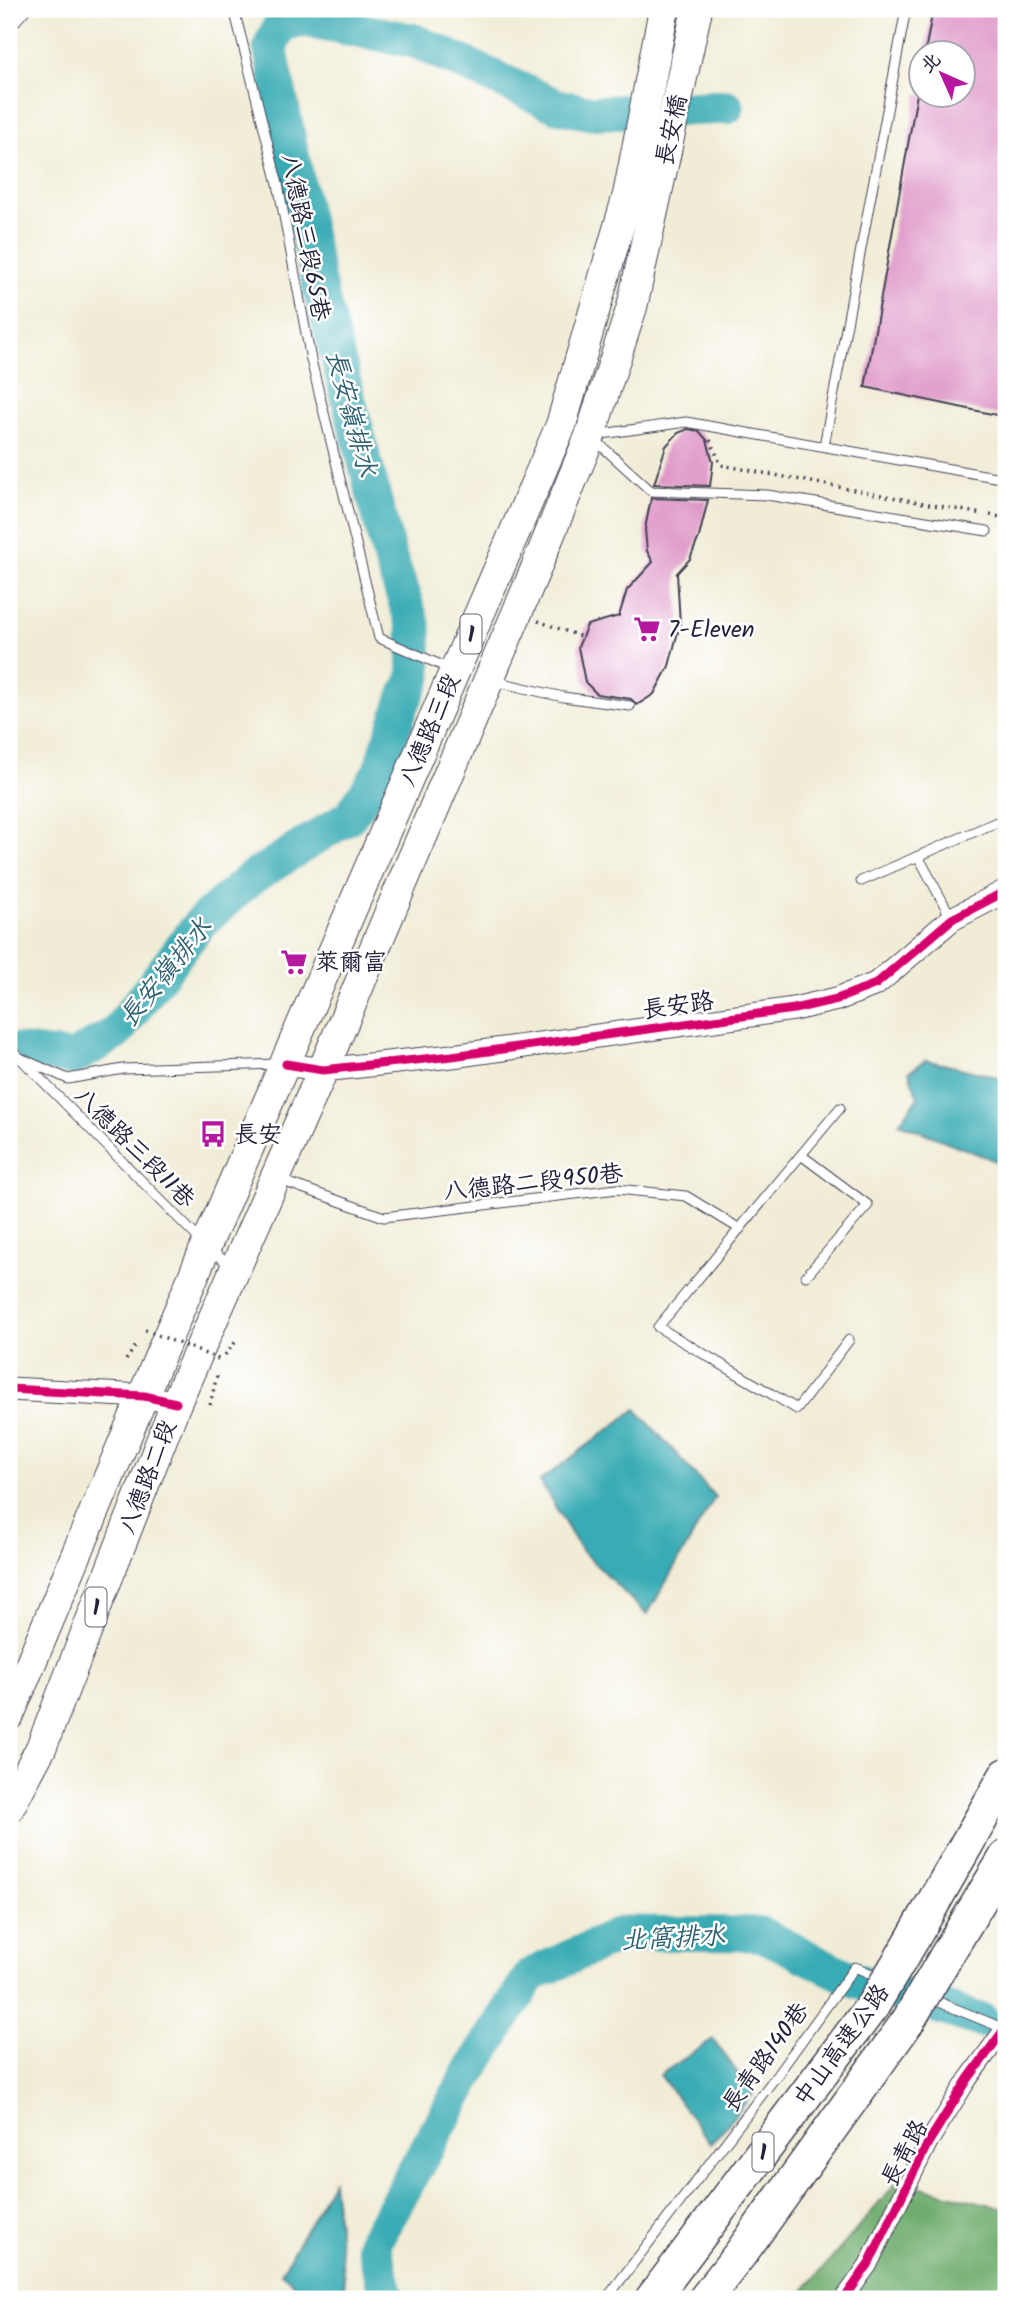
<svg xmlns="http://www.w3.org/2000/svg" width="1015" height="2308" viewBox="0 0 1015 2308" font-family="Kalam,'LXGW WenKai TC',sans-serif">
	<rect width="100%" height="100%" fill="#fff"/>
	<filter id="ink" filterUnits="userSpaceOnUse"><feTurbulence type="fractalNoise" baseFrequency=".0143" numOctaves="2"/><feDisplacementMap in="SourceGraphic" scale="14" xChannelSelector="R" yChannelSelector="G"/><feConvolveMatrix kernelMatrix="1 2 1 2 8 2 1 2 1" color-interpolation-filters="sRGB"/></filter>
	<filter id="wash" filterUnits="userSpaceOnUse"><feTurbulence type="fractalNoise" baseFrequency=".00686" numOctaves="4" result="noise"/><feDisplacementMap in="SourceGraphic" scale="28" xChannelSelector="R" yChannelSelector="G"/><feGaussianBlur stdDeviation="1.57" result="paint"/><feColorMatrix in="noise" values="0 0 0 0 0 0 0 0 0 0 0 0 0 0 0 0 0 1.4 0 .05"/><feComposite in="paint" operator="in"/></filter>
	<g filter="url(#wash)">
		<rect width="100%" height="100%" fill="#f1ecd6"/>
		<path fill="#6fad6e" stroke="#486854" stroke-width="2" d="M898 2181 1006 2209V2299H797Z"/>
		<g fill="#39abb4" stroke="#2e6678" stroke-width="2">
			<path d="M926 1060 1006 1079V1165L899 1123 918 1098 909 1072Z"/>
			<path d="M636 1409 715 1497 647 1615 581 1550 540 1481Z"/>
			<path d="M713 2039 753 2094 711 2144 660 2075Z"/>
			<path d="M333 2181 346 2299H312L281 2273Z"/>
		</g>
		<g fill="none" stroke-linecap="round" stroke-linejoin="round">
			<g stroke="#39abb4" stroke-width="35">
				<path d="M9 1050 73 1058 116 1033 201 922 250 879 350 816 379 773 402 705 415 677 414 627 389 555 319 286 270 47 281 23 307 20 415 41 557 106 591 113 727 107"/>
				<path d="M388 2299 373 2244 471 2070 531 1975 623 1933 761 1934 852 1979 983 2021"/>
			</g>
		</g>
		<g id="blocks">
			<g fill="#de95c7">
				<path d="M933 9H1006V417L865 387 917 94H962V52H925Z"/>
				<path d="M688 429 699 431 707 440 713 462 710 486 654 484 666 446 678 433Z"/>
				<path d="M651 498 708 500 699 537 690 559 677 573 680 624 669 666 654 694 637 705 631 699 597 694 585 682 578 647 587 625 619 616 627 590 653 562 647 551 645 529Z"/>
			</g>
		</g>
	</g>
	<g filter="url(#ink)">
		<use href="#blocks" fill-opacity="0" stroke="#414052" stroke-width="2"/>
		<g fill="none" stroke-linecap="round" stroke-linejoin="round">
			<defs>
				<g id="service">
					<path d="M234 9 278 184 311 360 379 638 450 669"/>
					<path d="M9 29 26 9"/>
					<path d="M595 435 686 422 1006 479"/>
					<path d="M595 440 651 491 767 495 987 531"/>
					<path d="M824 446 906 9"/>
					<path d="M494 681 563 697 630 706"/>
					<path d="M918 856 952 919"/>
					<path d="M861 881 1006 818"/>
					<path d="M9 1047 206 1246 232 1267"/>
					<path d="M9 1057H18L68 1079 123 1069 278 1064"/>
					<path d="M840 1108 658 1327 797 1409 849 1340"/>
					<path d="M801 1155 868 1205 806 1276"/>
					<path d="M280 1180 384 1217 617 1189 686 1196 740 1229"/>
					<path d="M929 1998 1005 2029"/>
					<path d="M606 2299 777 2075 855 1967 881 1978"/>
				</g>
				<path id="minor" d="M844 2299 868 2265 928 2143 968 2079 1006 2027"/>
				<g id="tertiary">
					<path d="M286 1064 323 1070 452 1056 794 1009 837 999 876 984 952 919 1006 891"/>
					<path d="M9 1389 144 1396 176 1403"/>
				</g>
				<g id="primary">
					<path d="M9 1715 206 1246 561 425 628 195 664 9"/>
					<path d="M9 1808 41 1748 176 1403 323 1070 534 573 590 436 632 307 697 9"/>
				</g>
				<g id="motorway">
					<path d="M912 1940 1006 1775"/>
					<path d="M945 1958 1006 1857"/>
					<path d="M652 2299 873 2005"/>
					<path d="M705 2299 741 2253 908 2021"/>
				</g>
			</defs>
			<use href="#service" stroke="#414052" stroke-width="11"/>
			<use href="#minor" stroke="#414052" stroke-width="20"/>
			<use href="#tertiary" stroke="#414052" stroke-width="25"/>
			<use href="#primary" stroke="#414052" stroke-width="32"/>
			<use href="#motorway" stroke="#414052" stroke-width="36"/>
			<g stroke="#414052" stroke-width="3.5" stroke-dasharray="2 5" stroke-linecap="butt">
				<path d="M710 440 721 465 982 514"/>
				<path d="M990 515 1006 518"/>
				<path d="M538 621 582 637"/>
				<path d="M225 1355 237 1340"/>
				<path d="M126 1360 137 1344"/>
				<path d="M210 1405 218 1371"/>
			</g>
			<use href="#service" stroke="#fff" stroke-width="9"/>
			<use href="#minor" stroke="#fff" stroke-width="18"/>
			<use href="#tertiary" stroke="#fff" stroke-width="23"/>
			<use href="#primary" stroke="#fff" stroke-width="30"/>
			<use href="#motorway" stroke="#fff" stroke-width="33"/>
			<defs>
				<g id="motorway-bridge">
					<path d="M873 2005 912 1940"/>
					<path d="M908 2021 945 1958"/>
				</g>
			</defs>
			<use href="#motorway-bridge" stroke="#414052" stroke-width="36" stroke-linecap="butt"/>
			<path stroke="#414052" stroke-width="3.5" stroke-dasharray="2 5" stroke-linecap="butt" d="M145 1330 221 1360"/>
			<use href="#motorway-bridge" stroke="#fff" stroke-width="33"/>
			<defs>
				<g id="cycleway">
					<path d="M286 1064 323 1070 452 1056 794 1009 837 999 876 984 952 919 1006 891"/>
					<path d="M9 1389 144 1396 176 1403"/>
					<path d="M844 2299 868 2265 928 2143 968 2079 1006 2027"/>
				</g>
			</defs>
			<use href="#cycleway" stroke="#fff" stroke-width="13"/>
			<use href="#cycleway" stroke="#d6006c" stroke-width="9"/>
		</g>
	</g>
	<defs>
		<symbol id="supermarket-bare" viewBox="-9 -9 18 18"><path d="M-6-5.5h2.5l.6 2H6L4.5 2H-2.5L-4.4-4H-6ZM-1.5 3.2a1.3 1.3 0 1 0 .1 0ZM3 3.2a1.3 1.3 0 1 0 .1 0Z" fill="#b5179e" stroke="#fff" stroke-width="2.5" paint-order="stroke"/></symbol>
		<symbol id="bus-bare" viewBox="-9 -9 18 18"><path d="M-5-6H5V4H4V6H2V4H-2V6H-4V4H-5ZM-3.5-4V0h7V-4ZM-3.5 1.2v1.5H-2V1.2ZM2 1.2v1.5H3.5V1.2Z" fill="#b5179e" stroke="#fff" stroke-width="2.5" paint-order="stroke"/></symbol>
	</defs>
	<g fill-rule="evenodd">
		<use href="#supermarket-bare" x="628" y="610" width="38" height="38"/>
		<use href="#supermarket-bare" x="275" y="943" width="38" height="38"/>
		<use href="#bus-bare" x="194" y="1115" width="38" height="38"/>
	</g>
	<g text-anchor="middle" stroke-width="5" stroke-linejoin="round" paint-order="stroke">
		<g fill="#fff" stroke="#646476" stroke-width="2">
			<rect x="460.5" y="614.5" width="21" height="39" rx="5"/>
			<rect x="85.5" y="1587.5" width="21" height="39" rx="5"/>
			<rect x="752.5" y="2132.5" width="21" height="39" rx="5"/>
		</g>
		<g font-size="23" font-weight="bold" fill="#22223b">
			<text x="471" y="642">1</text>
			<text x="96" y="1615">1</text>
			<text x="763" y="2160">1</text>
		</g>
		<g font-size="24" fill="#22223b" stroke="#fff">
			<text transform="translate(671 130) rotate(-78)" y="8">長安橋</text>
			<text transform="translate(306 237) rotate(79)" y="8">八德路三段65巷</text>
			<text transform="translate(429 730) rotate(-67)" y="8">八德路三段</text>
			<text transform="translate(678 1005) rotate(-8)" y="8">長安路</text>
			<text transform="translate(135 1147) rotate(45)" y="8">八德路三段11巷</text>
			<text transform="translate(533 1182) rotate(-6)" y="8">八德路二段950巷</text>
			<text transform="translate(147 1477) rotate(-69)" y="8">八德路二段</text>
			<text transform="translate(841 2045) rotate(-54)" y="8">中山高速公路</text>
			<text transform="translate(765 2057) rotate(-54)" y="8">長青路140巷</text>
			<text transform="translate(904 2153) rotate(-62)" y="8">長青路</text>
		</g>
		<g font-size="24" fill="#22223b" stroke="#fff" text-anchor="start">
			<text x="668" y="637">7-Eleven</text>
			<text x="315" y="970">萊爾富</text>
			<text x="234" y="1142">長安</text>
		</g>
		<g font-size="26" font-style="italic" fill="#2c6071" stroke="#fff">
			<text transform="translate(352 413) rotate(75)" y="9">長安嶺排水</text>
			<text transform="translate(165 972) rotate(-51)" y="9">長安嶺排水</text>
			<text transform="translate(673 1937) rotate(-3)" y="9">北窩排水</text>
		</g>
	</g>
	<rect width="1015" height="2308" fill="none" stroke="#fff" stroke-width="35"/>
	<g transform="translate(942 74) rotate(315)"><circle r="33" fill="#ffffff" stroke="#a7a7b1" stroke-width="2"/>
	<path d="M0-5L12 26L0 18L-12 26Z" fill="#b5179e"/>
	<text y="-10" font-size="19" font-weight="bold" text-anchor="middle" fill="#22223b">北</text>
	</g>
</svg>
